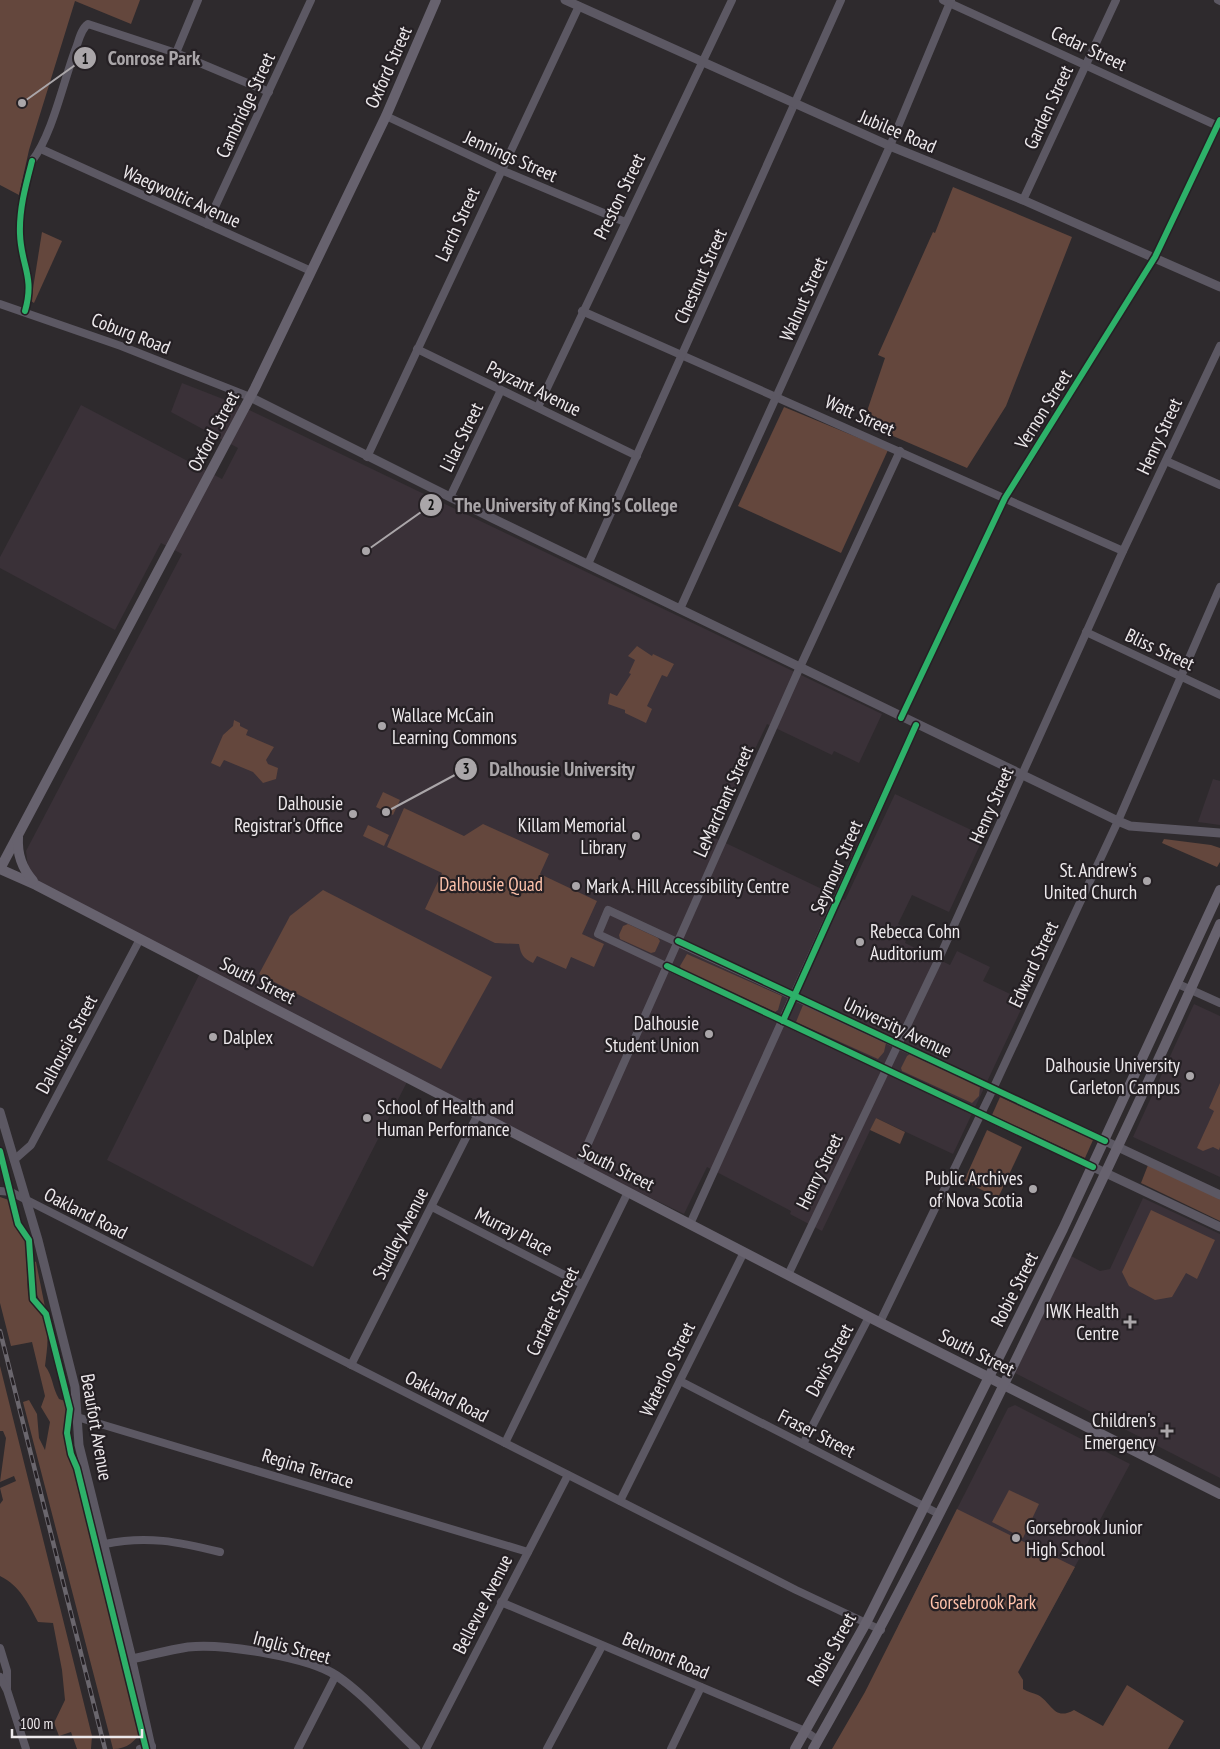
<svg xmlns="http://www.w3.org/2000/svg" width="1220" height="1749" viewBox="0 0 1220 1749" font-family="'PT Sans Narrow',sans-serif">
	<rect width="100%" height="100%" fill="#2e2a2d"/>
	<g fill="#3a3138">
		<path d="M182 383 241 406 882 714 859 763 834 751 832 755 767 724 713 837 845 900 895 794 984 836 949 912 912 895 898 924 910 930 905 943 950 965 957 951 990 967 983 981 1025 1001 953 1154 876 1118 822 1231 790 1214 791 1211 707 1167 684 1214 408 1080 313 1267 107 1160 201 971 36 885 28 867 26 851 182 554 161 543 115 630 0 568V557L81 405 222 479 238 448 171 412Z"/>
		<path d="M1213 779 1220 781V825L1198 822Z"/>
		<path d="M1194 1004 1220 1016V1177L1133 1137Z"/>
		<path d="M1143 1198 1220 1234V1478L1015 1373 1071 1256 1100 1271 1110 1269Z"/>
		<path d="M1015 1405 1130 1464 1012 1684 898 1626 1008 1408Z"/>
	</g>
	<g fill="#64473d">
		<path d="M0 0H140L131 24 75 1 29 150 19 195 0 185Z"/>
		<path d="M953 187 1072 237 1006 406 967 468 863 423 885 358 878 355 933 232 935 233Z"/>
		<path d="M42 232 62 241 34 303 31 301Z"/>
		<path d="M784 407 888 450 841 553 738 506Z"/>
		<path d="M637 646 652 656 653 654 674 664 667 677 662 675 647 706 652 709 646 723 625 713V710L608 704 610 693 617 696 631 674 629 673 635 660 628 656Z"/>
		<path d="M234 720 240 723V726L248 730 246 735 274 747 266 760 268 764 278 768 276 779 263 783 253 772 224 760 220 767 211 763 223 735 233 726Z"/>
		<path d="M383 792 400 800 393 815 376 807Z"/>
		<path d="M404 808 464 836 483 824 549 854 540 874 597 901 582 934 604 944 594 967 571 957 566 969 537 956 533 963C523 958 521 955 519 944L495 943 425 909 442 873 387 847Z"/>
		<path d="M368 825 389 835 384 846 363 836Z"/>
		<path d="M1164 839 1211 845 1220 848V862L1217 867 1162 843Z"/>
		<path d="M323 890 492 977 441 1069 259 974 290 916Z"/>
		<path d="M628 924 658 938 660 941 655 952 651 953 620 939 619 935 623 926Z"/>
		<path d="M687 954 782 996 778 1010 775 1012 681 969 680 966Z"/>
		<path d="M803 1005 886 1043 884 1052 878 1059 796 1022Z"/>
		<path d="M910 1054 980 1087 979 1096 972 1103 902 1071 901 1068 907 1056Z"/>
		<path d="M1220 1083V1147L1219 1150 1213 1147 1203 1151 1197 1148 1214 1111 1209 1108Z"/>
		<path d="M1000 1097 1093 1140 1085 1158 992 1115Z"/>
		<path d="M876 1118 905 1132 900 1144 870 1130Z"/>
		<path d="M987 1130 1022 1147 998 1198 964 1181Z"/>
		<path d="M1148 1165 1220 1199V1221L1141 1183Z"/>
		<path d="M0 1197 9 1200 15 1226 23 1235 26 1243 28 1294C30 1302 36 1307 41 1314 51 1330 47 1348 45 1366 53 1376 52 1387 59 1399L65 1401C68 1416 65 1420 65 1432 65 1452 72 1468 82 1485L126 1662C128 1686 138 1707 144 1730 134 1741 128 1749 113 1749L23 1402 29 1400 37 1414 39 1438 45 1450 50 1422 41 1407 45 1396 32 1342 11 1346 0 1303Z"/>
		<path d="M1151 1210 1215 1240 1197 1279 1186 1273 1172 1297 1155 1300 1129 1286 1122 1272Z"/>
		<path d="M32 1260 36 1262 45 1307C32 1294 33 1277 32 1260Z"/>
		<path d="M0 1366 92 1736 91 1749H77L71 1732 59 1736 54 1723 65 1700 62 1670 53 1623 38 1622C28 1603 20 1586 0 1576V1504L3 1500 0 1488 16 1481 14 1476 0 1482 6 1438 3 1431H0Z"/>
		<path d="M1009 1490 1039 1504 1023 1538 992 1522Z"/>
		<path d="M957 1509 1075 1567 1018 1672 1023 1680V1689C1028 1692 1034 1693 1038 1695 1053 1704 1054 1721 1074 1710L1103 1726 1127 1685 1184 1721 1168 1749H832L865 1692Z"/>
	</g>
	<g fill="none" stroke-linecap="round" stroke-linejoin="round">
		<g stroke="#5c5863" stroke-width="8">
			<path d="M943 0 1220 127"/>
			<path d="M1218 0 1220 1"/>
			<path d="M176 53 198 0"/>
			<path d="M386 116 501 170 625 222"/>
			<path d="M41 149 311 271"/>
			<path d="M32 161C53 133 63 82 76 48 79 40 81 29 88 24L176 53 269 92"/>
			<path d="M1023 200 1116 0"/>
			<path d="M207 224 311 0"/>
			<path d="M0 304 121 346 250 397"/>
			<path d="M582 311 1123 551"/>
			<path d="M417 349 637 456"/>
			<path d="M538 407 732 0"/>
			<path d="M367 457 579 6"/>
			<path d="M1166 461 1220 485"/>
			<path d="M450 497 501 390"/>
			<path d="M588 564 841 0"/>
			<path d="M680 609 890 146 951 0"/>
			<path d="M1086 632 1220 695"/>
			<path d="M901 718 1005 498 1155 257 1220 120"/>
			<path d="M1178 984 1220 1003"/>
			<path d="M14 1160 31 1145 140 939"/>
			<path d="M578 1166 800 667 900 451"/>
			<path d="M1093 1167 598 934 608 910 1105 1141"/>
			<path d="M0 1191 11 1192 505 1443 796 1590 881 1630"/>
			<path d="M432 1207 582 1284"/>
			<path d="M690 1224 916 725"/>
			<path d="M788 1275 936 965 1123 551 1220 346"/>
			<path d="M880 1322 993 1089 1118 821 1220 587"/>
			<path d="M351 1365 478 1114"/>
			<path d="M680 1381 939 1514"/>
			<path d="M77 1417 528 1552"/>
			<path d="M505 1443 628 1192"/>
			<path d="M803 1444 869 1317"/>
			<path d="M620 1501 744 1252"/>
			<path d="M105 1544C147 1535 179 1542 220 1552"/>
			<path d="M501 1602 805 1731 818 1740"/>
			<path d="M0 1648 7 1671V1688"/>
			<path d="M132 1659 152 1749"/>
			<path d="M0 1677 7 1690 26 1749"/>
			<path d="M140 1749 152 1746"/>
			<path d="M298 1749 336 1675"/>
			<path d="M426 1749 568 1475"/>
			<path d="M547 1749 602 1646"/>
			<path d="M671 1749 701 1687"/>
		</g>
		<g stroke="#5c5863" stroke-width="9">
			<path d="M565 0 890 146 1023 200 1220 287"/>
			<path d="M250 397 494 519 1118 821 1130 826 1220 833"/>
			<path d="M0 1112 38 1240 75 1387 79 1445 132 1659C151 1655 169 1650 188 1647 222 1643 310 1657 337 1676 365 1695 391 1726 416 1749"/>
			<path d="M1105 1141 1220 1195"/>
			<path d="M1093 1167 1220 1227"/>
		</g>
		<g stroke="#67626e" stroke-width="10">
			<path d="M436 0 386 116 255 388 0 869 36 885 869 1317 1220 1494"/>
			<path d="M18 837C17 855 22 868 33 881"/>
			<path d="M795 1749 866 1623 1063 1229 1220 890"/>
			<path d="M813 1749C896 1604 970 1456 1042 1306 1103 1179 1163 1052 1220 924"/>
		</g>
		<defs>
			<path id="rail" d="M0 1331 105 1749"/>
		</defs>
		<use href="#rail" stroke="#6a666d" stroke-width="4.5"/>
		<use href="#rail" stroke="#252024" stroke-width="2.5" stroke-dasharray="8" stroke-linecap="butt"/>
		<defs>
			<g id="cycleway">
				<path d="M25 311C35 276 21 266 20 234 19 209 26 184 32 161"/>
				<path d="M901 718 1005 498 1155 257 1220 120"/>
				<path d="M678 941 1105 1141"/>
				<path d="M667 966 1093 1167"/>
				<path d="M783 1021 916 725"/>
				<path d="M0 1151 18 1224 29 1240 33 1299 46 1314 70 1409 67 1433 71 1454 77 1468 146 1749"/>
			</g>
		</defs>
		<use href="#cycleway" stroke="#252024" stroke-width="9"/>
		<use href="#cycleway" stroke="#2db169" stroke-width="6"/>
	</g>
	<g fill="#aaa6a9" stroke="#252024" stroke-width="2">
		<circle cx="382" cy="726" r="5"/>
		<circle cx="353" cy="814" r="5"/>
		<circle cx="636" cy="836" r="5"/>
		<circle cx="1147" cy="881" r="5"/>
		<circle cx="576" cy="886" r="5"/>
		<circle cx="860" cy="942" r="5"/>
		<circle cx="709" cy="1034" r="5"/>
		<circle cx="213" cy="1037" r="5"/>
		<circle cx="1190" cy="1076" r="5"/>
		<circle cx="367" cy="1118" r="5"/>
		<circle cx="1033" cy="1189" r="5"/>
		<path d="M1127.5 1314.5h5v5h5v5h-5v5h-5v-5h-5v-5h5z"/>
		<path d="M1164.5 1423.5h5v5h5v5h-5v5h-5v-5h-5v-5h5z"/>
		<circle cx="1016" cy="1538" r="5"/>
	</g>
	<g text-anchor="middle" stroke-width="4.5" stroke-linejoin="round" paint-order="stroke">
		<g font-size="19" fill="#ede9ec" stroke="#252024">
			<text transform="translate(1089 48) rotate(25)" y="7">Cedar Street</text>
			<text transform="translate(388 67) rotate(-66)" y="7">Oxford Street</text>
			<text transform="translate(245 105) rotate(-65)" y="7">Cambridge Street</text>
			<text transform="translate(1048 107) rotate(-65)" y="7">Garden Street</text>
			<text transform="translate(898 131) rotate(23)" y="7">Jubilee Road</text>
			<text transform="translate(511 156) rotate(24)" y="7">Jennings Street</text>
			<text transform="translate(182 196) rotate(24)" y="7">Waegwoltic Avenue</text>
			<text transform="translate(619 196) rotate(-64)" y="7">Preston Street</text>
			<text transform="translate(457 224) rotate(-65)" y="7">Larch Street</text>
			<text transform="translate(700 276) rotate(-66)" y="7">Chestnut Street</text>
			<text transform="translate(803 299) rotate(-66)" y="7">Walnut Street</text>
			<text transform="translate(131 333) rotate(21)" y="7">Coburg Road</text>
			<text transform="translate(534 388) rotate(26)" y="7">Payzant Avenue</text>
			<text transform="translate(1043 409) rotate(-58)" y="7">Vernon Street</text>
			<text transform="translate(860 415) rotate(24)" y="7">Watt Street</text>
			<text transform="translate(213 431) rotate(-62)" y="7">Oxford Street</text>
			<text transform="translate(1159 436) rotate(-65)" y="7">Henry Street</text>
			<text transform="translate(461 437) rotate(-64)" y="7">Lilac Street</text>
			<text transform="translate(1160 649) rotate(25)" y="7">Bliss Street</text>
			<text transform="translate(723 801) rotate(-66)" y="7">LeMarchant Street</text>
			<text transform="translate(991 805) rotate(-66)" y="7">Henry Street</text>
			<text transform="translate(836 867) rotate(-66)" y="7">Seymour Street</text>
			<text transform="translate(1033 964) rotate(-65)" y="7">Edward Street</text>
			<text transform="translate(258 980) rotate(27)" y="7">South Street</text>
			<text transform="translate(898 1027) rotate(25)" y="7">University Avenue</text>
			<text transform="translate(66 1044) rotate(-62)" y="7">Dalhousie Street</text>
			<text transform="translate(617 1167) rotate(27)" y="7">South Street</text>
			<text transform="translate(819 1171) rotate(-64)" y="7">Henry Street</text>
			<text transform="translate(86 1213) rotate(27)" y="7">Oakland Road</text>
			<text transform="translate(514 1231) rotate(27)" y="7">Murray Place</text>
			<text transform="translate(400 1233) rotate(-63)" y="7">Studley Avenue</text>
			<text transform="translate(1014 1289) rotate(-63)" y="7">Robie Street</text>
			<text transform="translate(552 1311) rotate(-64)" y="7">Cartaret Street</text>
			<text transform="translate(977 1352) rotate(27)" y="7">South Street</text>
			<text transform="translate(829 1360) rotate(-62)" y="7">Davis Street</text>
			<text transform="translate(667 1369) rotate(-64)" y="7">Waterloo Street</text>
			<text transform="translate(447 1396) rotate(27)" y="7">Oakland Road</text>
			<text transform="translate(97 1427) rotate(80)" y="7">Beaufort Avenue</text>
			<text transform="translate(817 1433) rotate(27)" y="7">Fraser Street</text>
			<text transform="translate(308 1468) rotate(17)" y="7">Regina Terrace</text>
			<text transform="translate(482 1604) rotate(-63)" y="7">Bellevue Avenue</text>
			<text transform="translate(292 1647) rotate(15)" y="7">Inglis Street</text>
			<text transform="translate(831 1649) rotate(-61)" y="7">Robie Street</text>
			<text transform="translate(666 1655) rotate(23)" y="7">Belmont Road</text>
		</g>
		<g font-size="19" fill="#ede9ec" stroke="#252024" text-anchor="end">
			<text x="392" y="722" text-anchor="start">Wallace McCain<tspan x="392" dy="22">Learning Commons</tspan></text>
			<text x="343" y="810">Dalhousie<tspan x="343" dy="22">Registrar's Office</tspan></text>
			<text x="626" y="832">Killam Memorial<tspan x="626" dy="22">Library</tspan></text>
			<text x="1137" y="877">St. Andrew's<tspan x="1137" dy="22">United Church</tspan></text>
			<text x="586" y="893" text-anchor="start">Mark A. Hill Accessibility Centre</text>
			<text x="870" y="938" text-anchor="start">Rebecca Cohn<tspan x="870" dy="22">Auditorium</tspan></text>
			<text x="699" y="1030">Dalhousie<tspan x="699" dy="22">Student Union</tspan></text>
			<text x="223" y="1044" text-anchor="start">Dalplex</text>
			<text x="1180" y="1072">Dalhousie University<tspan x="1180" dy="22">Carleton Campus</tspan></text>
			<text x="377" y="1114" text-anchor="start">School of Health and<tspan x="377" dy="22">Human Performance</tspan></text>
			<text x="1023" y="1185">Public Archives<tspan x="1023" dy="22">of Nova Scotia</tspan></text>
			<text x="1119" y="1318">IWK Health<tspan x="1119" dy="22">Centre</tspan></text>
			<text x="1156" y="1427">Children's<tspan x="1156" dy="22">Emergency</tspan></text>
			<text x="1026" y="1534" text-anchor="start">Gorsebrook Junior<tspan x="1026" dy="22">High School</tspan></text>
		</g>
		<g font-size="19" fill="#fec2ab" stroke="#252024">
			<text x="491" y="891">Dalhousie Quad</text>
			<text x="983" y="1609">Gorsebrook Park</text>
		</g>
	</g>
	<path fill="none" stroke="#aaa6a9" stroke-width="2" d="M22 103L85 58M366 551L431 505M386 812L466 769"/>
	<g fill="#aaa6a9" stroke="#252024" stroke-width="2">
		<circle cx="22" cy="103" r="5"/>
		<circle cx="366" cy="551" r="5"/>
		<circle cx="386" cy="812" r="5"/>
		<circle cx="85" cy="58" r="12"/>
		<circle cx="431" cy="505" r="12"/>
		<circle cx="466" cy="769" r="12"/>
	</g>
	<g font-size="15" text-anchor="middle" font-weight="bold" fill="#111">
		<text x="85" y="64">1</text>
		<text x="431" y="510">2</text>
		<text x="466" y="774">3</text>
	</g>
	<g font-size="20" text-anchor="middle" font-weight="bold" fill="#aaa6a9" stroke="#252024" stroke-width="4.5" stroke-linejoin="round" paint-order="stroke">
		<text x="154" y="65">Conrose Park</text>
		<text x="566" y="512">The University of King's College</text>
		<text x="562" y="776">Dalhousie University</text>
	</g>
	<path d="M12 1729v8h130v-8" fill="none" stroke="#ede9ec" stroke-width="2.5"/>
	<text x="20" y="1729" font-size="15" fill="#ede9ec" stroke="#252024" stroke-width="4" paint-order="stroke">100 m</text>
</svg>
